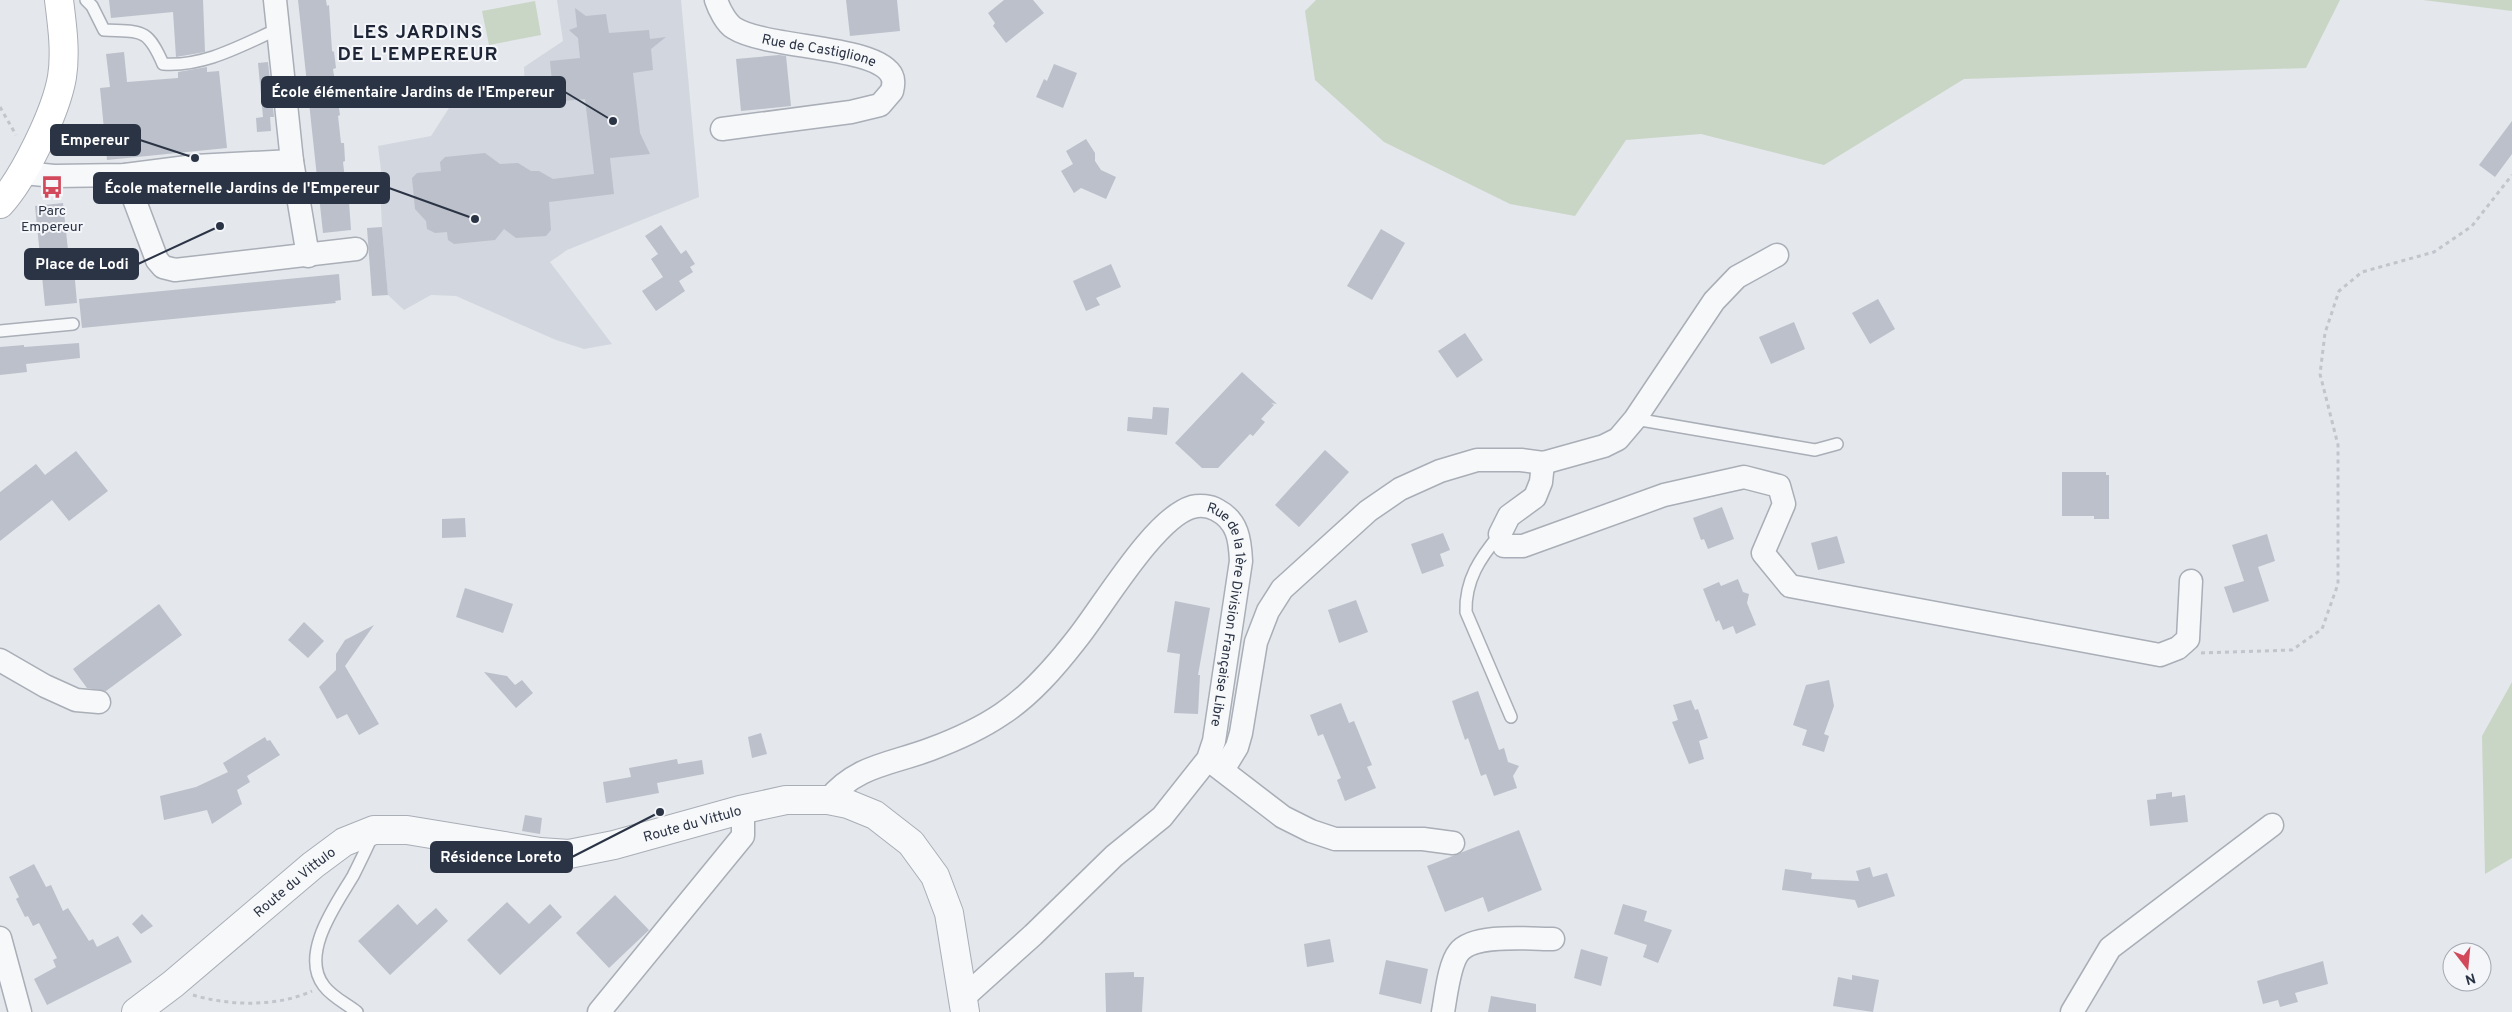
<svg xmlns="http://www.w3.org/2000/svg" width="2512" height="1012" viewBox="0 0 2512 1012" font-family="Overpass,sans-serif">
	<rect width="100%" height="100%" fill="#e4e7ec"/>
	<path fill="#d2d6de" d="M557 0H681L699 197 567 250 550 262 612 344 584 349 556 340 456 296 431 295 404 310 388 295 382 227 380 187 383 186 378 146 431 136 449 108 525 92 524 67 563 41Z"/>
	<g fill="#c9d6c5">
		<path d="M1316 0H2340L2306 68 1964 79 1824 165 1701 134 1626 140 1575 216 1510 204 1384 142 1315 80 1305 11Z"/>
		<path d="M2423 0H2512V11Z"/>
		<path d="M535 1 541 35 489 45 482 11Z"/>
		<path d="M2512 682V858L2485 874 2482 736Z"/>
	</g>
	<g fill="#bbc0ca">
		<path d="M109 0H203L205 52 176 57 173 12 111 18Z"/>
		<path d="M298 0H326L327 6 329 5 332 51 334 52 336 68 333 69 340 115 338 116 341 143H344L345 161 343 162 346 188H348L351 230 323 233Z"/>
		<path d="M846 0H897L900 31 850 36Z"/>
		<path d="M1004 0H1033L1044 13 1006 43 993 26 995 23 988 13Z"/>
		<path d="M575 8 586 16 606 14 609 33 649 30 650 39 666 37 651 49 653 70 633 73 640 133 650 154 610 158 614 194 549 202 551 230 546 236 516 238 504 229 495 240 454 244 448 240 447 232 435 233 427 229 426 221 415 209 412 178 417 173 441 171 440 162 445 157 485 153 500 164 518 163 531 171H539L553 179 594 174 585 99 554 102 550 61 580 58 578 38 569 30 577 27Z"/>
		<path d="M124 52 127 82 178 78V72L207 67V72L219 71 227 148 107 160 100 88 110 87 106 54Z"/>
		<path d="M779 55 786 56 791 106 741 111 736 59Z"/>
		<path d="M268 62 274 117H270L271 131 257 132 256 118 263 117 258 63Z"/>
		<path d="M1054 64 1077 73 1063 108 1036 97 1044 79 1047 81Z"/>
		<path d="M2512 121V154L2495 177 2479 165Z"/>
		<path d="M1086 139 1095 153V161L1101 170 1116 177 1106 199 1081 188 1074 193 1061 171 1073 164 1066 151Z"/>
		<path d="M63 203 70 269H74L77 303 45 306 35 206Z"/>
		<path d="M661 225 681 254 686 250 695 264 690 267 693 272 679 281 685 291 656 311 642 291 663 277 651 259 658 254 645 236Z"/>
		<path d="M382 227 388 295 372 296 367 228Z"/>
		<path d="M1381 229 1405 243 1372 300 1347 286Z"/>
		<path d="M1111 264 1121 287 1096 298 1100 305 1086 311 1073 281Z"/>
		<path d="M339 274 341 300 335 301 336 303 82 328 79 299Z"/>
		<path d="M1878 299 1895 329 1870 344 1852 313Z"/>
		<path d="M1794 322 1805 349 1771 364 1759 337Z"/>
		<path d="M1465 333 1483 360 1457 378 1438 351Z"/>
		<path d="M79 343 80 358 26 364 27 372 0 375V347L24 345V347Z"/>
		<path d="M1242 372 1277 404 1271 403 1274 405 1261 419 1265 422 1253 436 1250 434 1218 468H1202L1175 443Z"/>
		<path d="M1153 407 1169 408 1167 435 1127 431 1128 417 1152 419Z"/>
		<path d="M1325 450 1349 472 1299 527 1275 505Z"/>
		<path d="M76 451 108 491 69 521 52 500 0 541V492L36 464 45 475Z"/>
		<path d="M2062 472H2106V475H2109V519H2094V516H2062Z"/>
		<path d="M1722 507 1734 539 1708 549 1704 539 1701 540 1693 518Z"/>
		<path d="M465 518 466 537 442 538V519Z"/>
		<path d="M1443 533 1450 550 1440 554 1444 566 1422 574 1411 544Z"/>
		<path d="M2267 534 2275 561 2258 567 2269 601 2233 613 2224 587 2244 581 2232 545Z"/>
		<path d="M1837 536 1845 563 1818 570 1811 543Z"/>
		<path d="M1738 579 1743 592 1749 594 1747 603 1756 625 1736 634 1733 626 1723 630 1719 620 1716 622 1703 589 1719 582 1721 586Z"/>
		<path d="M465 588 513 604 503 633 456 617Z"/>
		<path d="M1356 600 1368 632 1339 643 1328 610Z"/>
		<path d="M1175 601 1210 608 1198 675H1200L1198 714 1174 713 1180 654 1167 652Z"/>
		<path d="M159 604 182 635 106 691 87 688 73 669Z"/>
		<path d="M304 622 324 641 308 658 288 640Z"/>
		<path d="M374 625 345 666 379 724 359 735 347 714 337 719 319 687 336 670V654L345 640Z"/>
		<path d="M484 672 507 676 515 685 522 680 533 693 516 708Z"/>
		<path d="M1829 680 1834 706 1824 734 1829 736 1824 752 1802 745 1807 730 1793 725 1806 685Z"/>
		<path d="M1478 691 1499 750 1504 748 1508 762 1519 766 1513 776 1517 788 1494 796 1486 774 1481 776 1468 738 1465 740 1452 701Z"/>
		<path d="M1691 700 1695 710 1698 709 1708 738 1699 741 1704 759 1689 764 1672 722 1678 720 1673 705Z"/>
		<path d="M1341 703 1349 723 1354 721 1372 765 1367 767 1376 788 1345 801 1337 780 1341 778 1323 734 1318 736 1310 715Z"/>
		<path d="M761 733 767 754 752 758 748 737Z"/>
		<path d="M265 737 267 741 270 740 280 755 247 776 250 782 237 790 242 804 212 824 207 810 164 820 160 796 196 787 228 772 223 763Z"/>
		<path d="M677 759 678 764 702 760 704 774 657 783 659 793 606 803 603 782 631 777 629 768Z"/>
		<path d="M2172 792V797L2185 795 2188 822 2150 826 2147 800 2156 799V794Z"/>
		<path d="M525 815 542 818 540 834 522 831Z"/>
		<path d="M1519 830 1542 890 1488 912 1483 897 1445 912 1427 866Z"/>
		<path d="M34 864 46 887 51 885 63 911 68 908 89 941 93 939 97 947 118 936 132 962 47 1005 34 979 56 967 53 960 57 958 39 923 33 926 28 916 25 917 16 899 19 897 9 877Z"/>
		<path d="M1870 867 1873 877 1887 873 1895 896 1858 908 1855 900 1782 890 1785 869 1812 873 1811 879 1859 881 1856 871Z"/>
		<path d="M615 895 649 930 609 968 576 933Z"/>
		<path d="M507 902 529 924 550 904 562 917 500 975 467 940Z"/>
		<path d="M398 904 417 925 436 908 448 921 390 975 358 941Z"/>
		<path d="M1623 904 1647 911 1644 921 1672 930 1658 963 1643 957 1647 945 1614 934Z"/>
		<path d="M142 914 153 926 141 934 132 924Z"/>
		<path d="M1330 939 1334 962 1307 967 1304 944Z"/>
		<path d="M1581 949 1608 957 1601 986 1574 978Z"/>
		<path d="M1386 960 1428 969 1421 1004 1379 994Z"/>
		<path d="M2323 961 2328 984 2295 993 2298 1002 2280 1007 2278 1000 2263 1004 2257 981Z"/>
		<path d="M1134 972V977H1144L1142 1012H1106L1105 973Z"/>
		<path d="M1852 975 1879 980 1873 1012 1833 1006 1838 977 1852 980Z"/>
		<path d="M1491 996 1536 1004V1012H1488Z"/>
	</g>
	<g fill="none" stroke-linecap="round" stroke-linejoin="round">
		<defs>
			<g id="service">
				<path d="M86 0 92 6 104 30C141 32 147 27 163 64 204 67 240 46 278 29"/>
				<path d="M0 331 73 324"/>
				<path d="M1635 419 1815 450 1837 444"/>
				<path d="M1500 534C1480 558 1465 580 1466 612L1511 717"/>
				<path d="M357 1012C347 1004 332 997 324 986 299 954 337 903 353 876 360 862 367 848 373 834"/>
			</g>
			<g id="minor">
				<path d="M275 0 292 161 308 256"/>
				<path id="s1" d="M716 0C719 9 726 23 734 28 767 49 878 45 892 76 894 80 893 87 892 91L880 105 851 112 722 129"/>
				<path d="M24 173 54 176 125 175 195 166 292 161"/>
				<path d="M125 175 157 260 163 267 175 270 356 249"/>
				<path d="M1543 463 1541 482 1535 497 1509 516 1500 534 1504 546H1523L1664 495 1744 477 1779 486 1784 504 1763 553 1790 586 2160 655 2178 648 2188 639 2191 581"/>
				<path d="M0 660 45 686 76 700 99 702"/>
				<path d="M1210 761 1283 817 1311 831 1335 839H1423L1453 843"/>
				<path d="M1223 770 1237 747 1241 733 1256 642 1268 611 1282 589 1368 511 1400 489 1440 471 1477 460H1521L1543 463 1604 446 1618 439 1635 419 1714 301 1737 277 1777 255"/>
				<path id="s2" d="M828 800C856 765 892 764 931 749 955 740 980 729 1002 714 1031 695 1055 667 1076 640 1102 608 1154 518 1192 507 1200 505 1210 506 1217 510 1238 521 1240 540 1241 561L1214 741 1208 759 1162 817 1114 856 1033 935 963 998"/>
				<path d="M0 938 20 1012"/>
				<path d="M599 1012 743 836V819L740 810"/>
				<path d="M1443 1012C1446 996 1449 964 1459 952 1474 933 1531 939 1553 939"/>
				<path d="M2072 1012 2110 948 2272 825"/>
			</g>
			<g id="tertiary">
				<path id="s3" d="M136 1012 173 984 313 865 344 842 374 830H407L540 852 569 854 614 845 740 810 786 800H828L848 804 875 815 911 843 935 876 949 913 965 1012"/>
			</g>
			<path id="secondary" d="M0 204C24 178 56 112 62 77 66 52 62 24 59 0"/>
		</defs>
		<use href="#service" stroke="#a9aeb7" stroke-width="14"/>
		<use href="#minor" stroke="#a9aeb7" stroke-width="25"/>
		<use href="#tertiary" stroke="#a9aeb7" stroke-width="30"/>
		<use href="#secondary" stroke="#a9aeb7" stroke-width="30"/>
		<g stroke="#c2c5cb" stroke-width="3" stroke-dasharray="4 4" stroke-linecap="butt">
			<path d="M0 107 16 135"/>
			<path d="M2201 653 2292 650 2322 629 2338 584V445L2320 374 2325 333 2339 291 2362 272 2434 252 2472 226 2512 175"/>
			<path d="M193 995C230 1006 277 1007 312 991"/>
		</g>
		<use href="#service" stroke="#f7f8fa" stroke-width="11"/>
		<use href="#minor" stroke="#f7f8fa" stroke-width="22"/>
		<use href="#tertiary" stroke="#f7f8fa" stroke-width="28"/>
		<use href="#secondary" stroke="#fff" stroke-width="28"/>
	</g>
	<defs>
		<symbol id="bus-bare" viewBox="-9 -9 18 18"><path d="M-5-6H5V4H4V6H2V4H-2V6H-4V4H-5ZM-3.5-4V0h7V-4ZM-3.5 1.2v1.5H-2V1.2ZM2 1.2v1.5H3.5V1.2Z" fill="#d1495b" stroke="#f4f6f9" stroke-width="2.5" paint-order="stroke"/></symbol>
	</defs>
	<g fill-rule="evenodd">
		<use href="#bus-bare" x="36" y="171" width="32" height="32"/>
	</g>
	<g text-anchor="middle" stroke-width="4" stroke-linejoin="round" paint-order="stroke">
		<g font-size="14" fill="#2b3445" stroke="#f4f6f9">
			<text dy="5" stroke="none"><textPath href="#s1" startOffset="122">Rue de Castiglione</textPath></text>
			<text dy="5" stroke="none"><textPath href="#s2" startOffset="614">Rue de la 1ère Division Française Libre</textPath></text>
			<text dy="5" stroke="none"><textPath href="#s3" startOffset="625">Route du Vittulo</textPath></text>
			<text dy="5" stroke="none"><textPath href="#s3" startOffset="205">Route du Vittulo</textPath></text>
		</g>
		<g font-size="14" fill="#2b3445" stroke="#f4f6f9">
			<text x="52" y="215">Parc<tspan x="52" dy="16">Empereur</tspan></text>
		</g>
		<g font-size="19" font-weight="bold" letter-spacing="1" fill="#1d2536" stroke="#f4f6f9">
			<text x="418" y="38">LES JARDINS<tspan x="418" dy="22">DE L'EMPEREUR</tspan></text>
		</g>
	</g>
	<path fill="none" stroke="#2b3445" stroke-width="2" d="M613 121L565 92M195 158L140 140M475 219L389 188M220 226L138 264M660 812L572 857"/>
	<g fill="#2b3445" stroke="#f4f6f9" stroke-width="2">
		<circle cx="613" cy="121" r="5"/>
		<circle cx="195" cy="158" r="5"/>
		<circle cx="475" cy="219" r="5"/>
		<circle cx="220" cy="226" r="5"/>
		<circle cx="660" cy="812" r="5"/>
	</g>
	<g fill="#2b3445" stroke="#2b3445" stroke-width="2">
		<rect x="262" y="77" width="303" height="30" rx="5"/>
		<rect x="51" y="125" width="89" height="30" rx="5"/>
		<rect x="94" y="173" width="295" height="30" rx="5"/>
		<rect x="25" y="249" width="113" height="30" rx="5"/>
		<rect x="431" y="842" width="141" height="30" rx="5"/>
	</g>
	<g font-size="15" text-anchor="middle" font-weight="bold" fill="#fff">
		<text x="413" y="97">École élémentaire Jardins de l'Empereur</text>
		<text x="95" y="145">Empereur</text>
		<text x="242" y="193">École maternelle Jardins de l'Empereur</text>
		<text x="82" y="269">Place de Lodi</text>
		<text x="501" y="862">Résidence Loreto</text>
	</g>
	<g transform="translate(2467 967) rotate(164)"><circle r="24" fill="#f4f6f9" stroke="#a4a8b1"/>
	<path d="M0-4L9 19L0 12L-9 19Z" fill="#d1495b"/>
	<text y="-8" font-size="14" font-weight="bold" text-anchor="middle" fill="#2b3445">N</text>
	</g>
</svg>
